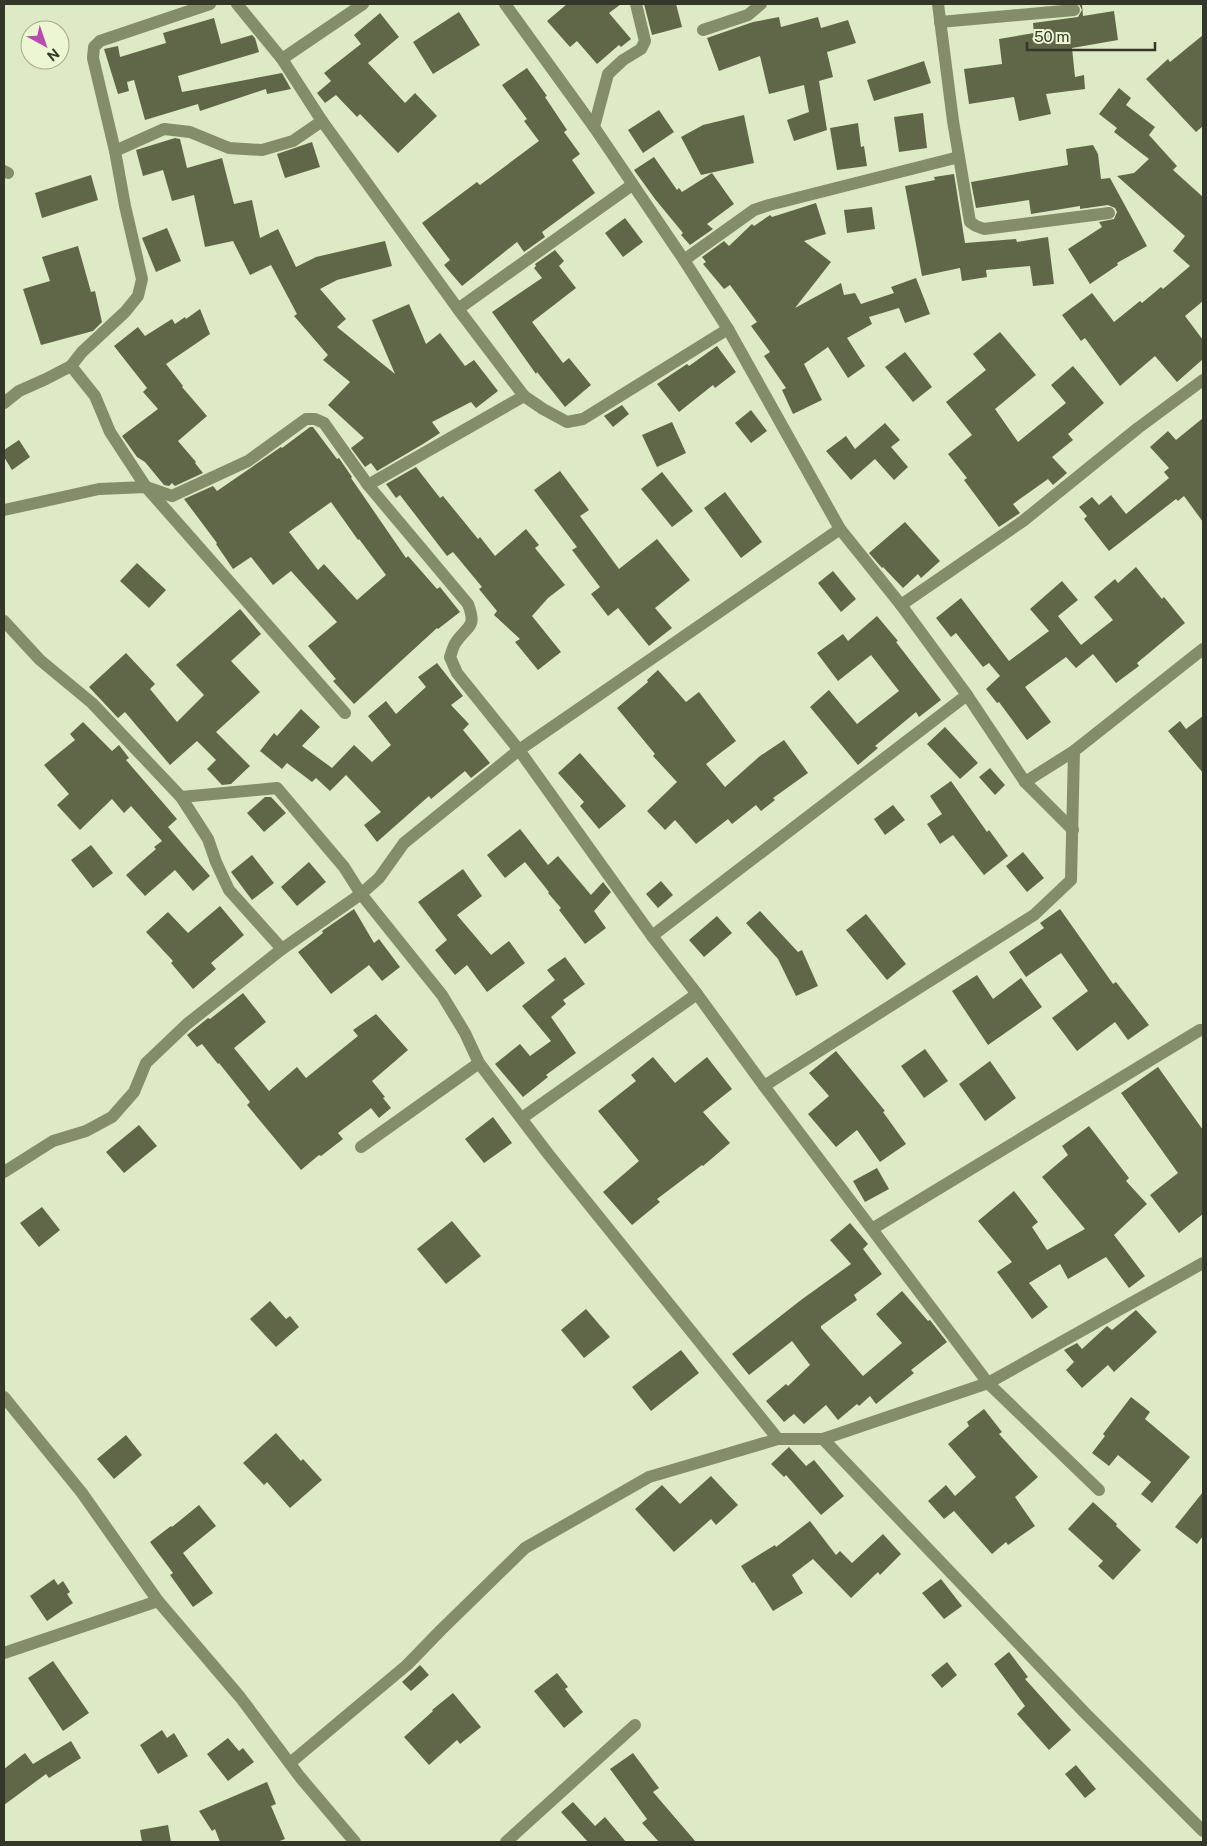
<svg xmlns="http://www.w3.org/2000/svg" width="1207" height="1846" viewBox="0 0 1207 1846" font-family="'Public Sans',sans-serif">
	<rect width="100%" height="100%" fill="#dee9c5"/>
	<g fill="#5f6748" fill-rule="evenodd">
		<path d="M567 4H621L609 13 631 39 621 47 619 45 597 64 577 41 570 47 547 21Z"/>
		<path d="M644 4H676L682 27 652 35Z"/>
		<path d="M1079 4H1082L1083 16 1114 11 1118 40 1072 48 1075 77 1084 75 1085 89 1046 94 1051 114 1019 121 1014 97 969 104 964 69 1002 64 999 39 1034 33 1033 23 1078 17 1082 10Z"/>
		<path d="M459 12 480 45 433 74 413 42Z"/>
		<path d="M380 13 399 37 368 63 405 103 415 93 437 116 398 153 360 114 357 117 336 95 325 103 317 93 331 81 324 73 361 44 354 35Z"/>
		<path d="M779 17 781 27 818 17 821 28 848 20 856 43 827 52 833 77 819 81 827 130 794 141 787 120 809 112 804 85 769 94 760 56 719 71 707 38 753 22Z"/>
		<path d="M214 18 221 44 252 35 255 38 259 52 178 76 182 92 282 73 291 89 267 94 266 89 200 111 198 104 145 120 134 80 127 82 129 91 118 94 104 49 118 46 120 57 166 43 163 33Z"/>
		<path d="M1203 35V126L1196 132 1146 79 1168 59 1170 62Z"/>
		<path d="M924 61 931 83 874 101 867 80Z"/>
		<path d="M527 68 547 96 545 97 567 130 564 132 580 154 572 160 595 193 542 232 545 237 524 252 517 242 462 286 444 265 450 260 422 223 477 182 480 185 539 141 524 121 527 119 502 85Z"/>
		<path d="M1119 88 1131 98 1126 105 1155 127 1149 135 1177 166 1173 170 1203 197V301L1185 316 1203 340V359L1177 382 1155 356 1120 386 1085 338 1081 341 1062 315 1092 293 1114 322 1140 301 1142 303 1161 287 1163 289 1190 266 1173 251 1185 236 1117 176 1134 173 1149 159 1114 132 1117 128 1099 114Z"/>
		<path d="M659 110 674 132 643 153 628 130Z"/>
		<path d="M923 113 927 148 899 152 894 117Z"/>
		<path d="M744 115 754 163 701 175 681 137 703 125Z"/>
		<path d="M858 123 861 147 864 146 867 166 837 170 830 128Z"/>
		<path d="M175 138 180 139 187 168 222 158 234 204 252 200 260 238 278 229 296 267 316 257 385 241 392 266 337 280 320 289 346 319 337 327 395 374 372 320 409 304 426 344 440 333 465 366 474 360 498 391 476 408 471 402 432 422 440 433 423 444 377 471 371 463 365 467 351 448 364 438 328 405 350 382 323 360 328 355 294 316 297 314 271 265 250 275 233 241 205 247 194 195 172 201 163 170 143 176 136 150Z"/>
		<path d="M312 142 320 167 285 178 277 154Z"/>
		<path d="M1093 145 1098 154 1101 179 1110 178 1147 246 1117 263 1118 265 1090 284 1068 249 1102 227 1099 222 1114 219 1117 212 1115 208 1108 205 1080 209V206L1031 214 1029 200 976 208 971 182 1068 165 1066 149Z"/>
		<path d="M654 157 677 190 679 188 682 192 712 173 734 204 707 224 713 229 690 245 681 235 683 233 655 199 634 170Z"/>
		<path d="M954 174 965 243 1016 239 1017 242 1048 237 1054 284 1033 286 1030 266 986 270 987 277 962 281 960 268 922 276 905 186 935 180 934 177Z"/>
		<path d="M91 175 98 200 42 218 35 193Z"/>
		<path d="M816 203 826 234 804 241 831 262 795 308 841 283 844 295 855 293 861 304 894 293 891 287 916 278 930 314 905 323 899 308 869 317 872 324 847 338 865 366 848 378 828 347 804 364 822 400 793 414 782 390 786 388 764 356 770 352 751 326 757 322 730 285 724 289 703 264 706 262 702 257 724 241 729 246 752 224 754 226 770 215 772 217Z"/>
		<path d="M872 207 875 229 847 233 844 210Z"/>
		<path d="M625 218 643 242 623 257 605 233Z"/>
		<path d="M167 228 181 261 156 272 142 238Z"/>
		<path d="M78 246 91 292 95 291 102 322 93 331 41 345 23 289 50 281 42 257Z"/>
		<path d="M555 250 564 261 559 266 576 288 532 322 563 363 569 358 591 385 565 407 537 372 536 374 492 312 542 278 534 268 536 266 535 264Z"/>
		<path d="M200 309 210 334 166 364 183 386 182 387 207 416 178 441 196 462 195 463 203 473 175 486 172 483 169 486 164 485 145 462 137 457 122 436 158 409 143 392 147 388 114 346 138 327 145 336 172 319 175 324 185 317 186 319Z"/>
		<path d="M1000 332 1036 375 995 409 1018 442 1066 403 1051 385 1073 366 1104 403 1068 434 1073 440 1052 457 1067 473 1053 485 1048 479 1013 504 1020 513 999 527 964 480 967 478 948 454 972 435 946 402 986 370 973 354Z"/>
		<path d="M717 346 736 372 715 388 713 385 679 412 657 384 687 364 689 366Z"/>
		<path d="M905 352 932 387 913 402 885 367Z"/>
		<path d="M622 405 629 414 613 427 604 416Z"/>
		<path d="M751 410 767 431 751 443 735 423Z"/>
		<path d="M1203 418V522L1184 496 1178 501 1176 499 1109 551 1084 519 1087 516 1079 507 1092 497 1099 505 1111 495 1126 514 1169 478 1164 472 1169 468 1150 447 1168 431 1176 440Z"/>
		<path d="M672 422 686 453 657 467 642 435Z"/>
		<path d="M885 423 900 440 891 447 908 467 894 480 875 459 851 480 826 451 846 436 855 449Z"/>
		<path d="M310 427H313L337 459 339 458 352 477 351 478 406 558 408 556 437 589 440 587 460 612 438 629 437 628 354 704 333 681 336 679 308 646 337 622 291 571 273 585 251 557 233 569 216 544 217 543 184 499 213 486 217 491 281 447 282 448ZM331 502 358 540 359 539 386 575 357 600 324 564 318 570 289 532Z"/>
		<path d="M19 440 30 457 12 470 4 457V450Z"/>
		<path d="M416 467 440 498 443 496 478 539 480 537 495 556 526 529 539 545 535 548 565 585 548 598 532 616 561 652 538 670 515 642 520 639 494 615 497 611 479 589 482 587 453 552 447 556 400 495 396 498 386 484Z"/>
		<path d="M560 471 589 510 580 516 619 569 657 539 690 580 655 608 672 628 649 646 618 608 608 616 591 594 600 587 572 550 577 547 534 490Z"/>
		<path d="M662 472 693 511 672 527 641 489Z"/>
		<path d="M725 492 762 542 741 558 704 508Z"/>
		<path d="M905 522 940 561 921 578 918 574 903 588 883 567 882 568 869 553Z"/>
		<path d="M137 563 166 590 149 608 120 581Z"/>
		<path d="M1136 567 1162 599 1164 597 1185 623 1137 663 1139 666 1116 683 1093 654 1076 668 1066 657 1025 687 1051 722 1027 740 999 702 997 703 986 689 1000 676 989 663 983 667 956 633 951 637 936 618 961 598 1009 661 1049 631 1030 609 1062 581 1078 600 1058 616 1081 645 1113 620 1094 597 1115 579 1118 583Z"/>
		<path d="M833 571 856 599 841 612 818 583Z"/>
		<path d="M240 609 261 634 231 661 260 692 216 732 250 766 231 784 222 785 207 769 216 760 197 741 170 765 125 712 118 718 89 687 126 653 155 684 150 689 177 722 204 695 176 665Z"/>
		<path d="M877 616 898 641 896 642 941 700 919 717 916 712 875 746 878 748 858 765 810 707 829 690 857 724 899 691 871 655 838 681 817 653 843 634 848 641Z"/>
		<path d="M437 663 463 696 451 705 469 724 463 730 490 763 471 778 465 771 431 799 429 796 377 842 364 825 381 812 346 775 330 791 316 778 312 782 287 763 282 769 260 751 274 733 277 736 301 709 320 727 302 746 332 768 354 745 372 762 391 745 368 716 386 701 396 714 426 687 418 677Z"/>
		<path d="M658 670 686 702 699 692 736 741 706 764 725 787 760 756 784 740 808 773 773 798 775 800 761 811 756 805 732 824 728 819 696 844 675 820 665 830 647 811 677 782 653 756 655 754 617 708 648 682 647 680Z"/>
		<path d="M1203 716V773L1168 731 1180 721 1186 729Z"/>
		<path d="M83 722 112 751 119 745 129 758 126 760 177 819 168 827 210 876 193 891 175 870 145 896 126 875 156 849 154 847 162 841 131 806 124 813 112 799 80 830 57 805 69 794 44 765 75 740 70 734Z"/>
		<path d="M945 727 978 763 960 779 927 744Z"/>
		<path d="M580 753 626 806 599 829 580 806 584 802 558 773Z"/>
		<path d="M990 768 1005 785 995 795 979 777Z"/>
		<path d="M951 781 987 832 989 830 1008 856 984 875 953 835 940 844 927 824 942 814 930 796Z"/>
		<path d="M265 797H271L286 813 264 832 247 813Z"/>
		<path d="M893 805 905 820 885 835 874 819Z"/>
		<path d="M520 829 548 865 558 856 591 895 603 882 611 892 594 911 606 928 585 944 559 910 561 908 548 893 549 892 525 862 505 878 487 855Z"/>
		<path d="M91 845 113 873 93 888 71 860Z"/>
		<path d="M1023 852 1044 878 1027 892 1006 866Z"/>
		<path d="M252 855 274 883 252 900 231 872Z"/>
		<path d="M309 862 326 882 297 906 281 887Z"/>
		<path d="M463 869 482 896 457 915 491 955 509 941 525 963 487 992 467 965 455 975 435 950 447 940 418 902Z"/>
		<path d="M661 881 673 895 658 908 646 894Z"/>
		<path d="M220 906 244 935 211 963 216 969 193 989 171 963 173 961 146 932 168 912 188 933Z"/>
		<path d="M354 909 374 943 379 939 400 967 382 981 369 965 331 994 298 952 323 933 322 931Z"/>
		<path d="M1060 909 1113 984 1116 982 1149 1025 1128 1040 1115 1022 1077 1051 1052 1018 1088 991 1061 953 1026 977 1009 952 1044 928 1040 923Z"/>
		<path d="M760 911 798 952 802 950 818 986 796 996 778 959 746 923Z"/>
		<path d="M866 914 906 964 887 980 846 930Z"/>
		<path d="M717 916 732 933 704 957 689 940Z"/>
		<path d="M565 957 585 984 563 1000 566 1004 551 1017 576 1053 546 1075 548 1077 523 1097 495 1064 520 1044 530 1056 551 1041 522 1006 555 980 547 970Z"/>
		<path d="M977 975 993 999 1021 978 1042 1007 988 1045 952 991Z"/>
		<path d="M243 993 266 1022 234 1048 269 1091 297 1067 306 1078 358 1036 353 1030 376 1014 408 1050 372 1081 385 1097 383 1098 391 1108 379 1118 371 1108 338 1133 343 1139 321 1156 319 1155 301 1170 247 1105 250 1102 219 1063 218 1064 202 1044 197 1047 187 1035 208 1018 210 1019Z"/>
		<path d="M925 1049 948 1081 924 1098 901 1066Z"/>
		<path d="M836 1051 885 1111 883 1112 906 1144 880 1162 857 1130 836 1147 808 1114 829 1096 809 1073Z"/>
		<path d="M653 1057 675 1083 707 1057 732 1089 703 1112 730 1143 703 1166 702 1165 657 1199 660 1202 632 1225 603 1192 639 1161 598 1111 636 1081 631 1075Z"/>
		<path d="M990 1061 1016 1098 985 1121 959 1084Z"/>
		<path d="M1158 1067 1203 1130V1214L1179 1233 1150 1195 1178 1173 1121 1093Z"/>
		<path d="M493 1117 512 1143 484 1163 465 1139Z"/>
		<path d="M139 1125 157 1146 124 1173 106 1152Z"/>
		<path d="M1089 1126 1129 1178 1126 1181 1147 1204 1114 1235 1145 1276 1129 1288 1106 1257 1068 1279 1060 1264 1029 1283 1048 1307 1032 1319 997 1272 1012 1262 978 1221 1014 1191 1038 1222 1032 1227 1047 1250 1085 1229 1042 1177 1068 1155 1062 1146Z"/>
		<path d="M877 1168 889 1189 865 1202 853 1181Z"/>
		<path d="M42 1207 60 1230 39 1247 20 1223Z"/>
		<path d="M452 1221 481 1256 446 1284 417 1249Z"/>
		<path d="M850 1223 868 1244 863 1249 882 1274 854 1295 857 1300 821 1326V1328L863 1376 902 1343 876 1314 902 1291 928 1321 930 1320 947 1342 911 1370 914 1373 876 1404 870 1396 859 1406 857 1404 838 1420 826 1405 804 1424 794 1414 784 1422 766 1401 786 1384 788 1386 810 1365 792 1341 749 1375 732 1354 801 1300 851 1264 830 1240Z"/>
		<path d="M270 1301 286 1319 290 1316 299 1327 276 1347 250 1319Z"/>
		<path d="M586 1309 610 1337 584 1358 561 1330Z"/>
		<path d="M1136 1310 1157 1332 1114 1372 1108 1365 1082 1388 1066 1370 1074 1362 1064 1350 1077 1343 1082 1349 1107 1326 1112 1330Z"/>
		<path d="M681 1350 699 1373 651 1411 632 1387Z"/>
		<path d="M1131 1397 1150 1412 1145 1419 1190 1457 1152 1503 1141 1494 1151 1482 1118 1455 1109 1466 1092 1453 1105 1436 1103 1434Z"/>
		<path d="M984 1409 1002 1432 999 1434 1038 1477 1015 1497 1035 1526 1008 1545 1006 1542 992 1554 954 1511 944 1519 928 1501 946 1485 955 1496 976 1477 948 1444 969 1426 967 1422Z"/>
		<path d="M276 1433 301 1461 303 1459 322 1480 290 1508 267 1482 264 1485 243 1463Z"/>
		<path d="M126 1435 142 1455 114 1479 97 1459Z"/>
		<path d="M789 1447 806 1466 814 1460 844 1496 821 1515 786 1475 784 1477 771 1464Z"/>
		<path d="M711 1476 738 1505 716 1525 711 1519 674 1552 635 1509 662 1485 680 1504Z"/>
		<path d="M1203 1492V1536L1197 1544 1175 1527Z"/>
		<path d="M1093 1502 1117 1524 1116 1526 1141 1550 1113 1580 1098 1566 1103 1561 1068 1529Z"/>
		<path d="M199 1505 216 1526 183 1553 213 1593 193 1607 170 1575 173 1573 150 1542 171 1526 172 1527Z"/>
		<path d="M810 1521 836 1555 840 1551 852 1563 883 1534 901 1554 880 1575 878 1572 851 1598 813 1559 792 1575 803 1593 773 1611 754 1582 752 1583 741 1566 775 1545 776 1547Z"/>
		<path d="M54 1579 58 1585 63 1581 70 1592 67 1594 73 1603 47 1621 30 1596Z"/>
		<path d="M941 1579 962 1606 944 1619 922 1593Z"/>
		<path d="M1009 1652 1028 1677 1025 1679 1071 1730 1049 1750 1017 1714 1025 1706 994 1664Z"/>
		<path d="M53 1661 89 1713 63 1731 28 1678Z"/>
		<path d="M947 1662 957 1675 942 1688 931 1675Z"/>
		<path d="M420 1665 429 1675 411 1691 402 1682Z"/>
		<path d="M557 1673 568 1687 565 1689 583 1712 564 1728 534 1691Z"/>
		<path d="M453 1693 481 1727 460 1744 457 1740 429 1765 404 1737 433 1711 432 1710Z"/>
		<path d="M162 1730 167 1738 174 1733 188 1756 158 1774 140 1745Z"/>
		<path d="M228 1738 239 1751 243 1748 254 1762 228 1781 207 1754Z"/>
		<path d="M71 1741 81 1758 49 1778 46 1774 4 1805V1769L25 1753 33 1764Z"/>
		<path d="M633 1753 659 1788 653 1792 696 1842H659L642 1823 647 1819 610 1769Z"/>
		<path d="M1076 1765 1096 1789 1085 1798 1065 1774Z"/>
		<path d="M267 1782 276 1804 271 1806 285 1839 277 1842H220L215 1829 212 1831 199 1811Z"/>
		<path d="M573 1802 595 1826 605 1817 626 1842H588L561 1812Z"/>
		<path d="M168 1825 171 1842H142L140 1830Z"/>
	</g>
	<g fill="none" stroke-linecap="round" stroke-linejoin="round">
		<g stroke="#838d69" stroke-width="12">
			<path d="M237 4 282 59 322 121 458 309 524 396"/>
			<path d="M505 4 594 127 684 260 728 329 840 529 901 605 967 695 1025 782 1073 830"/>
			<path d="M938 4 953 121 970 222 976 226 984 229 1109 213"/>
			<path d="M940 22 1074 10"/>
			<path d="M703 30 748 15 761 4"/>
			<path d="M282 59 363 4"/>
			<path d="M322 121 293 141 262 150 229 148 190 132 164 129 115 151 125 206 142 279 138 296 125 312 82 352 71 366 95 396 110 432 146 487 345 713"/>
			<path d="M594 127 608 74 623 60 641 49 645 41 636 4"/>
			<path d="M115 151 93 58 94 47 100 41 210 4"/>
			<path d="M4 171 8 173"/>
			<path d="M684 260 754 210 769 205 959 157"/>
			<path d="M458 309 632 185"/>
			<path d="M4 403 19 391 46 379 71 366"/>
			<path d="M368 485 524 396 543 409 567 422 583 419 728 329"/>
			<path d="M4 510 99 489 146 487 172 496 248 461 306 419H315L324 423 368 485 468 604C477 628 468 625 456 642 453 646 452 652 450 657L457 673 519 750 652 936 697 994 764 1086"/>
			<path d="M901 605 1023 521 1138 428 1203 380"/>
			<path d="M4 621 40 660 92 703 181 797 208 839 216 862 229 890 282 949"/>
			<path d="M1025 782 1074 751"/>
			<path d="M181 797 277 788 344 867 361 894 442 995 465 1033 479 1063 549 1155 778 1439"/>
			<path d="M652 936 967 695"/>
			<path d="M522 1118 697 994"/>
			<path d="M361 1147 479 1063"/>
			<path d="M4 1172 53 1141 86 1131 112 1117 134 1092 146 1063 187 1024 282 949 361 894 379 878 404 843 519 750 840 529"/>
			<path d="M872 1229 1200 1030H1203"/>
			<path d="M4 1397 82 1493 158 1601 240 1697 300 1777 355 1842"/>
			<path d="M823 1439 1085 1713 1203 1831"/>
			<path d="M1099 1490 988 1383 764 1086 1034 915 1071 880 1074 751 1203 649"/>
			<path d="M4 1653 158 1601"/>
			<path d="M290 1763 407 1665 441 1630 525 1548 649 1477 778 1439H823L988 1383 1203 1263"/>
			<path d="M506 1842 635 1725"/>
		</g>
	</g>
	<rect width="1207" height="1846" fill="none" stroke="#333729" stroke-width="10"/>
	<g transform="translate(45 45) rotate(140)"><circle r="24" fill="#ecf6d2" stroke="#a2aa8e"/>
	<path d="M0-4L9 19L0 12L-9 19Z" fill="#b64daf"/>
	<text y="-8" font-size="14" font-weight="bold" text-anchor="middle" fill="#333729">N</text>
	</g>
	<path d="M1027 42v8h128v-8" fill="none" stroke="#333729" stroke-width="2.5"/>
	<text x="1034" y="42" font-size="15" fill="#333729" stroke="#ecf6d2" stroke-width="4" paint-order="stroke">50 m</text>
</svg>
